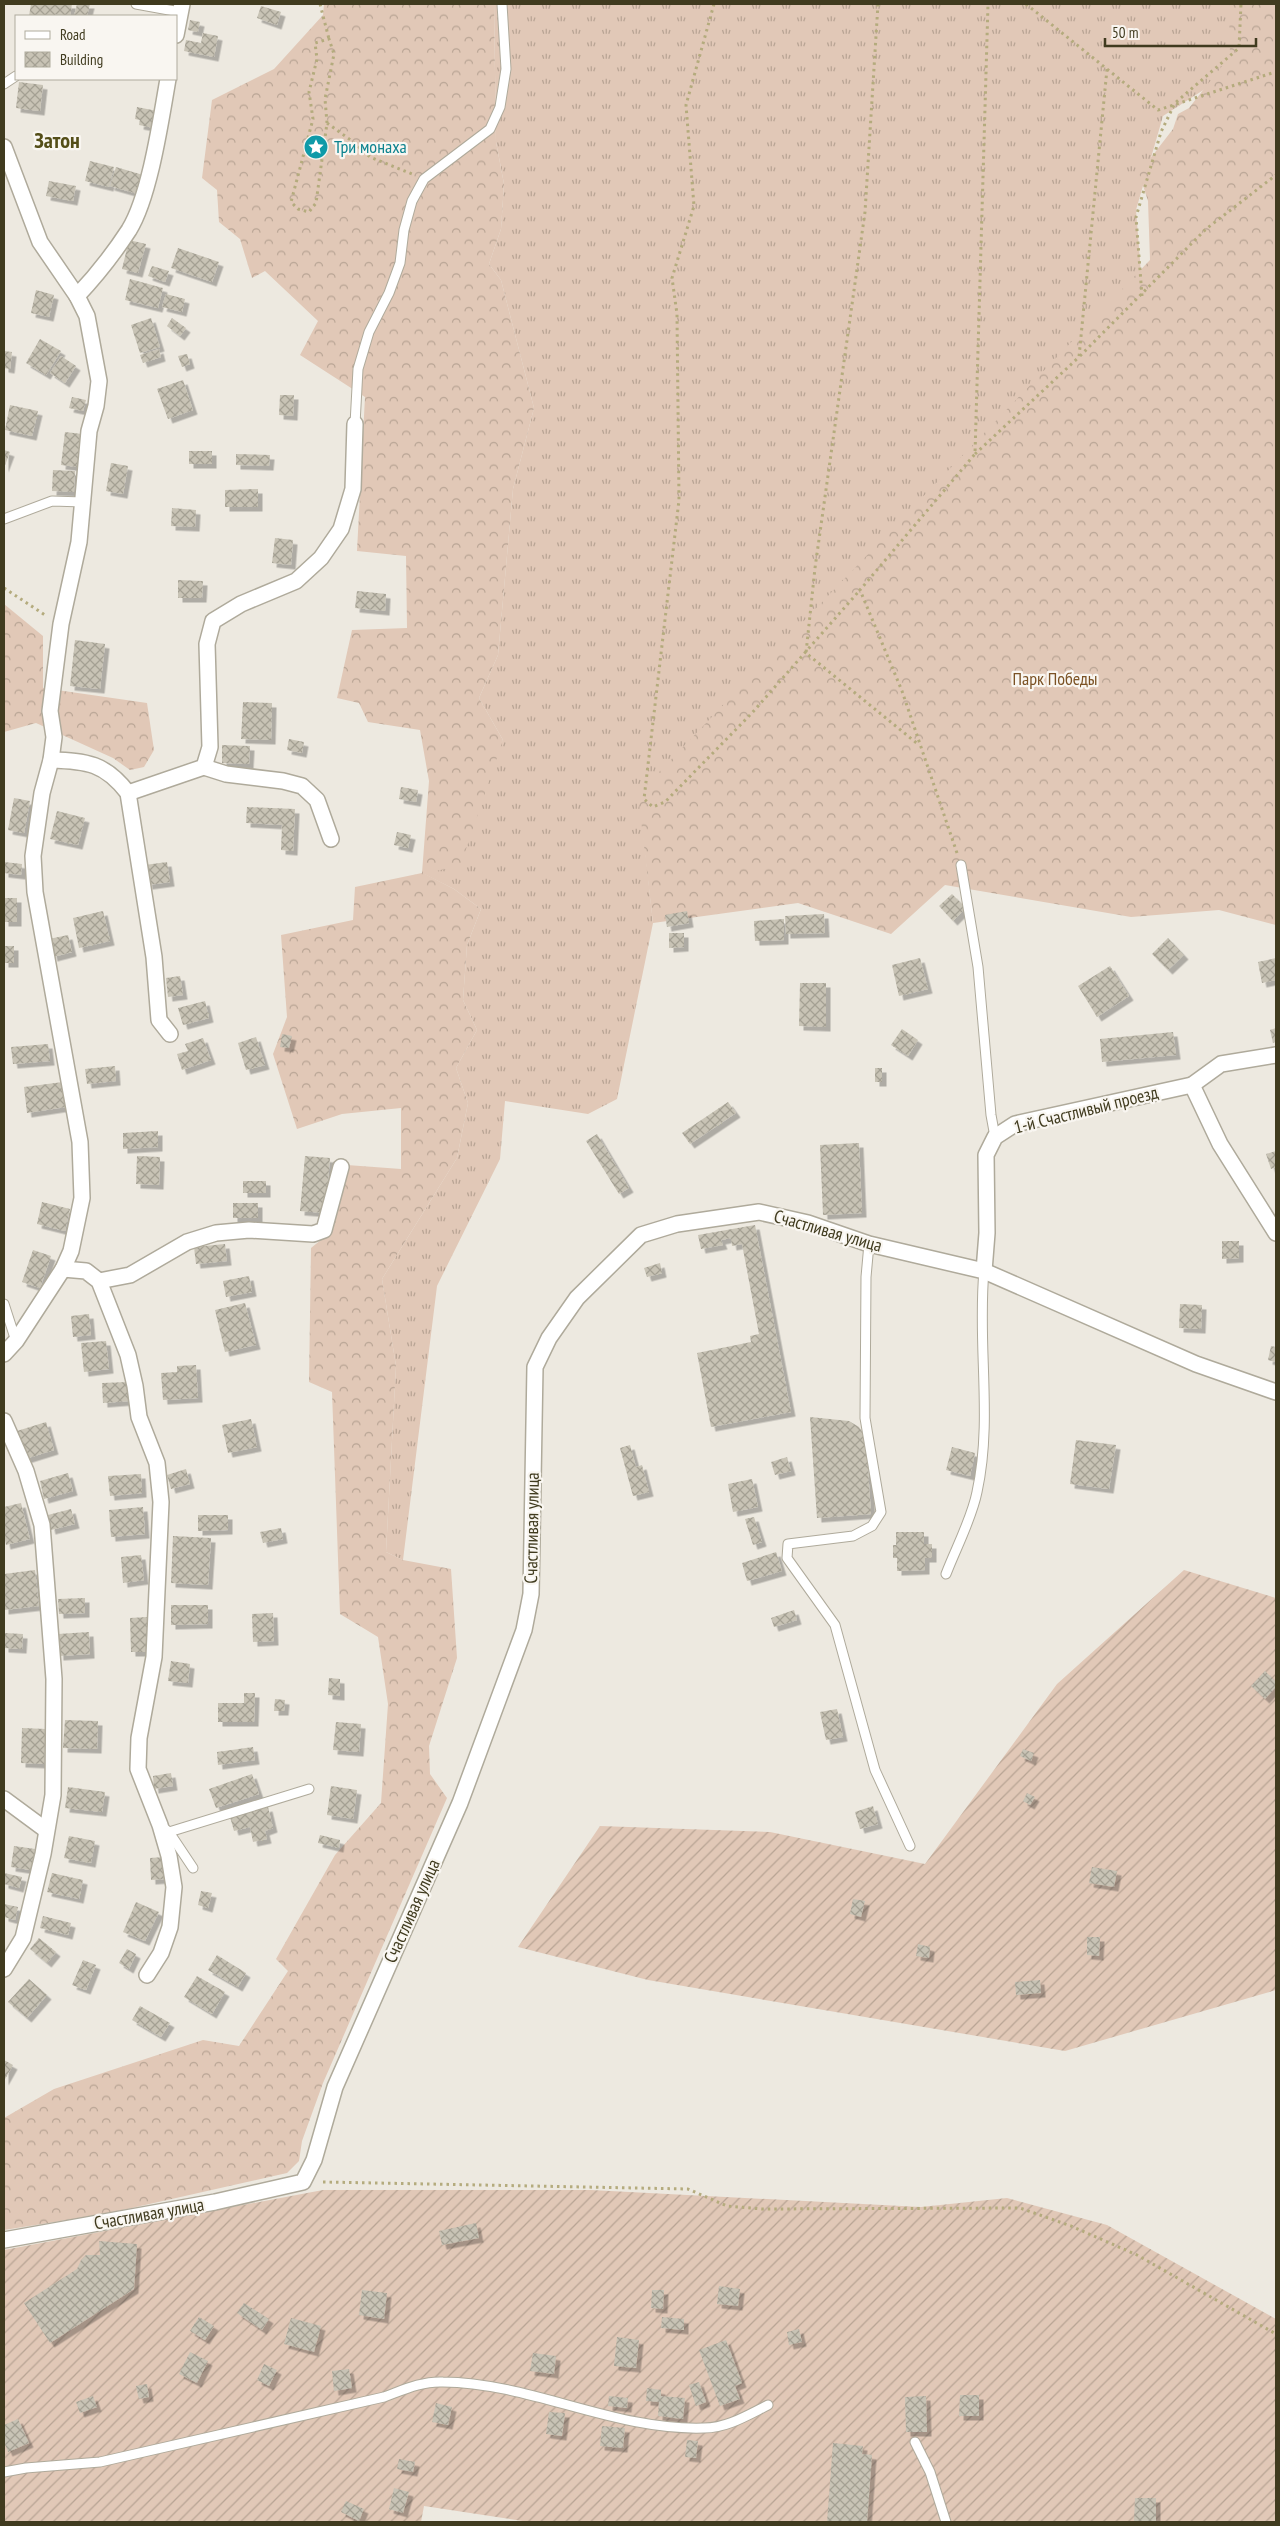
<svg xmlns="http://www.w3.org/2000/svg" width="1280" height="2526" viewBox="0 0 1280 2526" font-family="'PT Sans Narrow',sans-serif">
	<defs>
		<pattern id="grass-tufts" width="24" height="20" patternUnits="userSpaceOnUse" patternTransform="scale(1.25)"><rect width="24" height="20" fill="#e1c8b7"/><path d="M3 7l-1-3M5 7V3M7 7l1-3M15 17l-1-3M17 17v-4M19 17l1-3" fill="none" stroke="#b8a494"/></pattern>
		<pattern id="forest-crowns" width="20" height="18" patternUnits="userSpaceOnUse" patternTransform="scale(1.25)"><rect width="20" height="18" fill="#e1c8b7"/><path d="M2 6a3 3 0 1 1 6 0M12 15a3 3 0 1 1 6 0" fill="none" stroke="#b8a494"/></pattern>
		<pattern id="garden-furrows" width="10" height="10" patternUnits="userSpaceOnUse" patternTransform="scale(1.25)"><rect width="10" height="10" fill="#e1c8b7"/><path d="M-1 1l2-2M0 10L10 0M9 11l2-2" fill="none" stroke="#b8a494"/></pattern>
		<pattern id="building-cross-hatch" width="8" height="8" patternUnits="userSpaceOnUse" patternTransform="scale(1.25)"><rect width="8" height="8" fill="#c8c3b5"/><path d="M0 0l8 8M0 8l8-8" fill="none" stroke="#a4a093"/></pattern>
		<filter id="shadow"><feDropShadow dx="4.5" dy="4.5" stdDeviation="0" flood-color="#0004"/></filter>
	</defs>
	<rect width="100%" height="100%" fill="#ede9e0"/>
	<path fill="url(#grass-tufts)" d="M494 4H1251L1247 62 1163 116 1136 210 1143 298 639 794 653 923 617 1099 588 1114 505 1101 500 1159 437 1286 403 1560 386 1552 396 1366 382 1279 457 1158 468 1103 456 1068 477 1030 463 1000 467 945 481 909 454 889 422 873 503 740 479 698 498 655 513 489 534 408 501 280 489 264 501 229 504 184 496 142Z"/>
	<g fill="url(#forest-crowns)">
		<path d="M324 4H494L496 142 504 184 501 229 489 264 501 280 534 408 513 489 498 655 479 698 503 740 460 867 423 873 454 889 481 909 467 945 463 1000 477 1030 456 1068 468 1103 457 1158 382 1279 396 1366 386 1552 403 1560 451 1569 457 1658 429 1746 430 1774 447 1798 323 2083 302 2141 299 2161 287 2173 105 2214 4 2230V2118L54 2089 203 2040 239 2046 288 1971 276 1959 335 1855 381 1803 388 1704 378 1637 340 1614 332 1392 309 1382 311 1248 333 1230 347 1165 401 1169V1108L342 1114 297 1129 273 1054 287 1017 281 935 353 920 355 887 422 873 429 781 420 730 368 722 359 703 337 698 352 630 407 628 406 556 357 551 365 397 300 355 318 321 265 271 252 278 240 239 219 222 217 190 202 178 212 100 274 69 323 15Z"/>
		<path d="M1229 4H1276V925L1219 910 1131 917 945 885 891 934 798 903 653 923 638 794 1150 260 1148 201 1139 173 1173 129 1178 114 1189 108 1230 56Z"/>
		<path d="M4 604 43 636V688L147 703 154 750 144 767 130 770 113 758 36 723 4 732Z"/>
	</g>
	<g fill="url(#garden-furrows)">
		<path d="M1184 1570 1276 1598V1990L1065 2051 648 1980 518 1947 600 1826 770 1832 925 1864 1057 1684Z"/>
		<path d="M323 2190H591L921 2207 1007 2198 1107 2225 1276 2319V2522H529L424 2506 421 2522H4V2250Z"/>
	</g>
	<g fill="url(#building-cross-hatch)" filter="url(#shadow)">
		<path d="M31 4H72L70 16 55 14V16H29Z"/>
		<path d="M77 4H90L87 16H74Z"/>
		<path d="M261 6 281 12 277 25 257 18Z"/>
		<path d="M190 20 200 22 198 32 188 30Z"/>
		<path d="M203 33 218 36 214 57 184 51 186 40 201 43Z"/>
		<path d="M19 82 43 85 40 111 16 108Z"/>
		<path d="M137 107 157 111 154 128 139 125 140 120 135 119Z"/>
		<path d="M90 161 114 167 109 187 85 181Z"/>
		<path d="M116 167 143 175 138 194 110 186Z"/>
		<path d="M49 181 76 186 73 201 46 196Z"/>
		<path d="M129 240 146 244 138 273 122 269Z"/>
		<path d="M178 248 219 262 212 282 171 268Z"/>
		<path d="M152 266 169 271 165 282 148 276Z"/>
		<path d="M130 279 163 288 158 308 125 300Z"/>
		<path d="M36 290 54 295 49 317 31 313Z"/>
		<path d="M166 294 185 299 182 312 162 307Z"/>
		<path d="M151 318 160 347 140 353 131 325Z"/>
		<path d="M172 318 186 328 180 336 167 326Z"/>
		<path d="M40 339 61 351 46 375 26 363Z"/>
		<path d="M159 349 161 357 143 363 140 355Z"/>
		<path d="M4 351 12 352 10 369 4 368Z"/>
		<path d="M187 354 190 364 182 367 178 356Z"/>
		<path d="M61 356 76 366 65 383 50 373Z"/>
		<path d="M183 380 193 410 168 419 157 389Z"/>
		<path d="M280 395H294L293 416 279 415Z"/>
		<path d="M72 397 86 400 83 411 69 408Z"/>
		<path d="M10 405 38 411 32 436 5 430Z"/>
		<path d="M65 432 82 434 78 467 61 465Z"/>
		<path d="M4 450 10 452 4 468Z"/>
		<rect x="189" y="451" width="23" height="13"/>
		<path d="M236 454 270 455 269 466 236 465Z"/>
		<path d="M111 463 128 466 123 494 106 491Z"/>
		<path d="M53 470 75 471 74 492 52 491Z"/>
		<path d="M258 489V507H225V490Z"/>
		<path d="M172 508 196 510 195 527 171 526Z"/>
		<path d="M275 538 293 540 291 565 272 563Z"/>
		<path d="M178 580 203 581 202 598H178Z"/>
		<path d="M357 591 386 594 385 611 355 608Z"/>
		<path d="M75 640 105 644 100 689 70 686Z"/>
		<path d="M243 702 272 703 271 740 241 739Z"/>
		<path d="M289 739 304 742 302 753 287 750Z"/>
		<path d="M222 745 250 746 249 764 222 763Z"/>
		<path d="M401 787 418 790 416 802 399 799Z"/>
		<path d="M14 798 30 801 24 833 8 830Z"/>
		<path d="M247 807 295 809 293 851 281 850 282 825 246 823Z"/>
		<path d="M57 811 85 818 78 845 50 839Z"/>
		<path d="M397 832 411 835 408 848 394 845Z"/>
		<path d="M4 862 22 864 21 875 4 873Z"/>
		<path d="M167 862 170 882 148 885 145 865Z"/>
		<path d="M952 894 966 908 953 921 939 906Z"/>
		<rect x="4" y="898" width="13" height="24"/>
		<path d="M103 911 110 941 79 948 73 918Z"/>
		<path d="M687 911 689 923 667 927 665 915Z"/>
		<path d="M824 914 825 933 786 934 785 916Z"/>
		<path d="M784 919V940L755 941 754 921Z"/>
		<path d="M669 933H684V947L669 948Z"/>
		<path d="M68 935 72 952 53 957 49 939Z"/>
		<path d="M1168 938 1184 955 1168 970 1152 954Z"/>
		<rect x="4" y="946" width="10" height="17"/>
		<path d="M920 958 928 989 899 996 892 965Z"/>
		<path d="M1276 958V980L1262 983 1258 962Z"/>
		<path d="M1110 966 1129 996 1097 1017 1078 986Z"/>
		<path d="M180 976 183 995 168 997 166 978Z"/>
		<path d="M800 983H826V1027L799 1026Z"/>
		<path d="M205 1001 209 1018 183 1025 178 1008Z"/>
		<path d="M1276 1028V1042L1273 1043 1270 1030Z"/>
		<path d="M902 1029 918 1040 908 1056 891 1045Z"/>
		<path d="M1173 1032 1176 1055 1102 1062 1100 1039Z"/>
		<path d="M282 1034 292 1036 289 1048 280 1047Z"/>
		<path d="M256 1037 265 1065 246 1070 238 1043Z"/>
		<path d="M203 1038 211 1060 182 1070 177 1054 188 1051 185 1044Z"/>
		<path d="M48 1044 50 1061 13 1064 11 1047Z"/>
		<path d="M115 1066 116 1081 87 1084 85 1069Z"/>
		<rect x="875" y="1068" width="7" height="14"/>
		<path d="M63 1082 66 1107 27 1113 24 1087Z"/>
		<path d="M728 1102 736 1113 690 1144 682 1133Z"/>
		<path d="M158 1131V1147L123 1149V1133Z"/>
		<path d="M597 1134 629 1188 619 1194 586 1141Z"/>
		<path d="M859 1143 862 1213 823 1215 820 1145Z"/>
		<path d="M1276 1151V1167L1271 1169 1266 1154Z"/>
		<path d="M137 1156 160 1157 159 1185 136 1184Z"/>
		<path d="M305 1156 330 1158 325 1213 300 1211Z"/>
		<rect x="243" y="1181" width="23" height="12"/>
		<path d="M42 1202 70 1209 65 1231 37 1224Z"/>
		<rect x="233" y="1203" width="25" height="15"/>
		<path d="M755 1225 791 1412 711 1427 697 1353 751 1342 750 1336 759 1334 742 1244 732 1246 731 1238 721 1240 723 1245 701 1249 698 1235Z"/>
		<path d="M1222 1241H1239V1258L1222 1259Z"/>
		<path d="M225 1244 227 1261 196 1264 194 1247Z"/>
		<path d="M33 1250 51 1256 40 1288 22 1282Z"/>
		<path d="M660 1263 662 1273 647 1277 644 1268Z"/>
		<path d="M249 1276 252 1292 226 1297 223 1281Z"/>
		<path d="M245 1303 256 1345 225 1352 215 1310Z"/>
		<path d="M1180 1304 1202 1305 1201 1329 1179 1328Z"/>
		<path d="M89 1314 91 1335 73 1337 71 1316Z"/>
		<path d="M106 1341 109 1369 84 1372 81 1343Z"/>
		<path d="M1271 1346 1276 1347V1362L1268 1360Z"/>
		<path d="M196 1365 198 1398 163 1400 161 1373 177 1372V1366Z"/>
		<path d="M128 1382 129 1401 103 1403 102 1383Z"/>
		<path d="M810 1417 849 1421 859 1427 866 1439 871 1514 817 1518Z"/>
		<path d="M251 1419 257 1447 228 1453 222 1425Z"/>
		<path d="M46 1422 54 1450 25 1459 17 1431Z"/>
		<path d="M1076 1440 1116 1445 1109 1489 1070 1484Z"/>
		<path d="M630 1445 636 1467 642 1465 649 1492 633 1496 620 1448Z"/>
		<path d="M952 1447 975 1453 970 1476 946 1470Z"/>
		<path d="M787 1457 791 1471 775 1475 771 1462Z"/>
		<path d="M186 1469 190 1484 171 1489 167 1475Z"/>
		<path d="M68 1473 73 1491 44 1499 40 1481Z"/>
		<path d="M141 1474 142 1493 110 1496 108 1476Z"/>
		<path d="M752 1479 758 1507 733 1512 728 1484Z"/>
		<path d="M21 1503 30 1539 6 1545 4 1535V1507Z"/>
		<path d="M143 1507 145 1534 111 1537 109 1510Z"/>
		<path d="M71 1509 75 1524 51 1530 48 1515Z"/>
		<path d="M198 1515H228V1530L198 1531Z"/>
		<path d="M754 1517 762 1542 753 1545 745 1519Z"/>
		<path d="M281 1528 283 1539 263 1543 260 1532Z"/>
		<path d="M896 1532H924V1544H932V1558H925V1570L897 1571V1558H893V1545H896Z"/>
		<path d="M173 1536 211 1538 208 1585 171 1583Z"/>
		<path d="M776 1552 782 1571 747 1581 742 1563Z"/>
		<path d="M141 1555 144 1580 123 1583 121 1557Z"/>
		<path d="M35 1570 39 1606 4 1610V1574Z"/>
		<path d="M85 1598V1613L59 1614 58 1599Z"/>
		<path d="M171 1605H208V1624L171 1625Z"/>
		<path d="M794 1610 797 1620 774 1627 771 1618Z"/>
		<path d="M273 1613 274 1641 253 1642 252 1614Z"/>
		<path d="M147 1617 148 1652H131L130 1618Z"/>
		<path d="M89 1632 90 1654 59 1656 58 1634Z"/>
		<path d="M4 1633 23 1634 22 1649 4 1648Z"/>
		<path d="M171 1661 190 1664 188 1683 168 1681Z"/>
		<path d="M1265 1671 1276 1682V1687L1265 1699 1251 1686Z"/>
		<path d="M329 1678 340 1679V1696L328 1695Z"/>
		<path d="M244 1693H255L254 1722H218V1703H244Z"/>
		<path d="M275 1699 285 1700 284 1711H274Z"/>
		<path d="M837 1709 843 1737 826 1740 820 1712Z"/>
		<path d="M65 1720 98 1721 97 1749 63 1748Z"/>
		<path d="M336 1722 361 1724 359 1752 333 1750Z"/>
		<path d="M22 1728 46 1729 44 1764 21 1763Z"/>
		<path d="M253 1747 255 1760 218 1765 217 1752Z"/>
		<path d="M1023 1749 1034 1753 1031 1761 1020 1756Z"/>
		<path d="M171 1773 173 1786 154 1789 153 1776Z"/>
		<path d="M252 1774 259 1794 216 1808 209 1789Z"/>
		<path d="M331 1786 357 1790 353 1819 327 1815Z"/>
		<path d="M68 1787 105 1792 102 1812 65 1808Z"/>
		<path d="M1027 1793 1035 1797 1030 1805 1023 1801Z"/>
		<path d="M873 1806 878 1824 860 1829 855 1812Z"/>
		<path d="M268 1807 273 1828 265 1831 267 1839 253 1842 250 1827 234 1831 230 1817Z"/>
		<path d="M320 1835 340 1840 339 1848 318 1843Z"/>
		<path d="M69 1836 95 1841 91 1863 64 1858Z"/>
		<path d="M14 1846 35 1849 31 1870 11 1867Z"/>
		<path d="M164 1857 165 1879 151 1880 150 1858Z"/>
		<path d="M1092 1867 1117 1871 1114 1887 1089 1883Z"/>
		<path d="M4 1873 22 1877 19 1888 4 1884Z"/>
		<path d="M52 1873 83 1880 79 1899 47 1892Z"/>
		<path d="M201 1891 212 1893 208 1908 198 1905Z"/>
		<path d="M853 1899 865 1901 861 1917 850 1914Z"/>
		<path d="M136 1902 159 1912 145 1941 123 1932Z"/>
		<path d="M4 1904 18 1907 15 1920 4 1917Z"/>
		<path d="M43 1916 71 1923 68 1935 40 1928Z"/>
		<path d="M1087 1937H1100L1099 1956 1087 1955Z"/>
		<path d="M39 1938 56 1952 47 1963 30 1949Z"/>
		<path d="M918 1944 930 1947 929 1958 916 1956Z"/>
		<path d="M127 1949 136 1954 129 1969 119 1963Z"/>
		<path d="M217 1955 246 1973 238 1987 208 1970Z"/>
		<path d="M83 1960 96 1965 86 1990 72 1985Z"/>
		<path d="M197 1976 225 1992 212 2014 184 1997Z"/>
		<path d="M29 1979 47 1995 27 2018 8 2002Z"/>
		<path d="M1040 1980 1041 1993 1016 1995 1015 1982Z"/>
		<path d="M140 2006 170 2023 161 2037 132 2020Z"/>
		<path d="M4 2060 13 2065 4 2081Z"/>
		<path d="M476 2223 479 2238 442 2245 439 2231Z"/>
		<path d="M99 2241 137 2244 134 2289 50 2343 24 2303 77 2269 81 2260 86 2255H100Z"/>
		<path d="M719 2286 740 2289 738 2306 717 2304Z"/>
		<path d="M362 2290 387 2293 384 2319 359 2315Z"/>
		<path d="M652 2290H664L663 2309 651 2308Z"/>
		<path d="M244 2303 269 2319 262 2330 237 2313Z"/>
		<path d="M199 2317 214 2326 205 2340 190 2331Z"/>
		<path d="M662 2317 684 2319V2330L661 2328Z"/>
		<path d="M291 2318 321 2326 314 2352 284 2344Z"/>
		<path d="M799 2329 802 2342 789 2345 787 2332Z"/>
		<path d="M617 2337 639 2340 636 2368 614 2366Z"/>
		<path d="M726 2340 742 2383 735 2386 740 2399 720 2406 699 2350Z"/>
		<path d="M190 2352 208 2361 197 2383 179 2374Z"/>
		<path d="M533 2353 556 2356 554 2374 530 2371Z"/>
		<path d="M264 2364 277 2370 269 2386 257 2380Z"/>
		<path d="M349 2369 352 2388 334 2391 332 2371Z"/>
		<path d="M699 2382 706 2402 696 2406 689 2385Z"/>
		<path d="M147 2384 149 2397 139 2399 136 2386Z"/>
		<path d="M647 2388 661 2390V2396L685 2398 683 2419 658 2416 659 2402 646 2401Z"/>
		<path d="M960 2395H979V2416H959Z"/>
		<path d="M93 2396 97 2407 80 2413 76 2402Z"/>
		<path d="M609 2396 628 2398 627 2408 608 2406Z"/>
		<path d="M926 2396 927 2432H906L905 2397Z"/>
		<path d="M436 2403 452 2407 448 2425 432 2422Z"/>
		<path d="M549 2412 565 2413 562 2436 546 2434Z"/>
		<path d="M18 2419 29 2443 8 2452 4 2442V2425Z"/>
		<path d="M602 2426 625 2428 623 2448 600 2446Z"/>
		<path d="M687 2440 698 2441 696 2458 685 2457Z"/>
		<path d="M833 2443 863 2446 862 2454 872 2455 867 2522H827Z"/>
		<path d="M399 2459 415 2462 413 2472 397 2469Z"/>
		<path d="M394 2488 409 2492 403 2513 389 2509Z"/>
		<path d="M1135 2498H1156V2522H1134Z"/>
		<path d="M346 2501 364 2509 359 2521 341 2512Z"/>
	</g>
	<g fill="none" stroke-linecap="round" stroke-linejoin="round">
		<defs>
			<g id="service">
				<path d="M136 4 180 12"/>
				<path d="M4 84 16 76"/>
				<path d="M355 424 358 369 369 332 389 293 400 263 404 230 412 201 424 179 490 129 500 107 506 69 502 4"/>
				<path d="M4 519 52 501 83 502"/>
				<path d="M961 865 978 967 991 1115 995 1137"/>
				<path d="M869 1244 866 1277 865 1418 881 1512 872 1526 853 1536 788 1544 787 1558 835 1625 875 1770 910 1846"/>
				<path d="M4 1304 16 1341"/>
				<path d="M946 1574C956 1548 972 1518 977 1492 993 1419 977 1344 984 1271"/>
				<path d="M164 1828 169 1832 193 1868"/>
				<path d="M169 1832 309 1789"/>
				<path d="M915 2442 930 2472 946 2522"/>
				<path d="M4 2472 26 2468 100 2462 384 2397C403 2390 422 2381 443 2382 532 2383 614 2431 704 2428 727 2428 748 2415 768 2405"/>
			</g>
			<g id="minor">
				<path d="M176 35 182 4"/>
				<path d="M4 147 40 242 77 296 87 316 99 381 96 406 89 431 79 542 61 624 50 711 54 737 51 760 42 793 33 856 35 892 80 1142 82 1198 71 1251 63 1269 16 1341 4 1354"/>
				<path d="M77 296C96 276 114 253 129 230 150 196 161 119 168 79"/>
				<path d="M51 760C87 761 105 763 128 793L154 957 159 1020 170 1034"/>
				<path d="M204 767 226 774 283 781 302 786 317 800 331 839"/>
				<path d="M128 793 204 767 210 747 207 644 213 621 241 604 296 581 321 558 341 529 353 489 355 424"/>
				<path d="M1192 1085 1220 1144 1276 1233"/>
				<path d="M63 1269 86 1271 99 1281 128 1355 135 1386 139 1417 157 1463 161 1502 154 1657 139 1738 138 1769 160 1825 169 1856 174 1887 170 1927 161 1953 147 1975"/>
				<path d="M984 1271 987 1233 986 1155 995 1137 1015 1124 1192 1085 1221 1064 1276 1055"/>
				<path d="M99 1281 130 1275 187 1242 216 1233 249 1230 313 1234 324 1230 341 1167"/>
				<path d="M4 1421 26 1471 42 1525 54 1679 53 1795 43 1854 23 1938 4 1969"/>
				<path d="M4 1799 46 1830"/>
				<path d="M4 2240 215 2202 303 2182 314 2160 335 2087 460 1803 524 1630 531 1594 535 1367 549 1338 577 1298 641 1235 677 1224 759 1212 808 1223 869 1244 984 1271 1196 1364 1276 1392"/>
			</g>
		</defs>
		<use href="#service" stroke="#afaa9b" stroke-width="11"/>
		<use href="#minor" stroke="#afaa9b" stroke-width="18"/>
		<g stroke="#b4ab7d" stroke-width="3" stroke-dasharray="2.5 4" stroke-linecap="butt">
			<path d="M320 4 329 39"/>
			<path d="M714 4 686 105 694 206 672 278 677 314 679 500 644 799 653 807 665 802 752 713 860 590"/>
			<path d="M878 4 865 212 815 568 806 653 919 745"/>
			<path d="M1026 4 1158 110 1272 73"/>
			<path d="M327 123 325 99 334 54 329 39 315 43 317 59 309 92 313 119 291 202 298 209 309 212 316 203 327 123 352 141 370 157 412 174"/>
			<path d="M1142 296 1136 217 1161 132 1175 103 1239 48 1241 4"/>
			<path d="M1080 356 1206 229 1276 175"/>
			<path d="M975 454 1079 357 1107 69"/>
			<path d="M4 588 45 615"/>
			<path d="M957 853 902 691 860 590 975 454 988 4"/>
			<path d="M323 2182 688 2189 727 2206 762 2209 1020 2208 1071 2226 1137 2255 1276 2334"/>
		</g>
		<use href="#service" stroke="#fff" stroke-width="9"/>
		<use href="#minor" stroke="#fff" stroke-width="15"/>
	</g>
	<defs>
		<symbol id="sight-disc" viewBox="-11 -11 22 22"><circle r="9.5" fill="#0f9aa8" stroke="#f9f6f1"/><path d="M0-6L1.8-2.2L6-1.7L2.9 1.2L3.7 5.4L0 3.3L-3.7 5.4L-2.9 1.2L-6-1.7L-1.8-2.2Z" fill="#fff"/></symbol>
	</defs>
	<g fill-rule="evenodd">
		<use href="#sight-disc" x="302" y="133" width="28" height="28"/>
	</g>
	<g text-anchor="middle" stroke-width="4.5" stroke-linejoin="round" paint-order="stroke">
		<g font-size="18" fill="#0d838f" stroke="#f9f6f1" text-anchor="start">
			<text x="334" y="153">Три монаха</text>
		</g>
		<g font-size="18" fill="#7b5224" stroke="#f9f6f1">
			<text x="1055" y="685">Парк Победы</text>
		</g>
		<g font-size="18" fill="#403b1f" stroke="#f9f6f1">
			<text transform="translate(1086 1110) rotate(-14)" y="6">1-й Счастливый проезд</text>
			<text transform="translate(828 1231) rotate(16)" y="6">Счастливая улица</text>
			<text transform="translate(532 1528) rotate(-89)" y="6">Счастливая улица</text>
			<text transform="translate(412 1911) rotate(-66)" y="6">Счастливая улица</text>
			<text transform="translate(149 2214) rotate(-10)" y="6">Счастливая улица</text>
		</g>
		<g font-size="22" font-weight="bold" fill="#544e18" stroke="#f9f6f1">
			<text x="57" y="148">Затон</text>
		</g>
	</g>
	<rect width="1280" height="2526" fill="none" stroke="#403b1f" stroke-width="10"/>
	<rect x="15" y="15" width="162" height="65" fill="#f9f6f1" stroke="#afab9d"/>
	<rect x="25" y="31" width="25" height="8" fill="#ffffff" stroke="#afab9d"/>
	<text x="60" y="40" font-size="15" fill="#403b1f">Road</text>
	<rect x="25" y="52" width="25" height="15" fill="url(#building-cross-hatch)" stroke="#afab9d"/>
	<text x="60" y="65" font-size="15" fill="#403b1f">Building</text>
	<path d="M1105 38v8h151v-8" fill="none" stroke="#403b1f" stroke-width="2.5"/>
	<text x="1112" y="38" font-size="15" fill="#403b1f" stroke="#f9f6f1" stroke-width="4" paint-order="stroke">50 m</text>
</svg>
